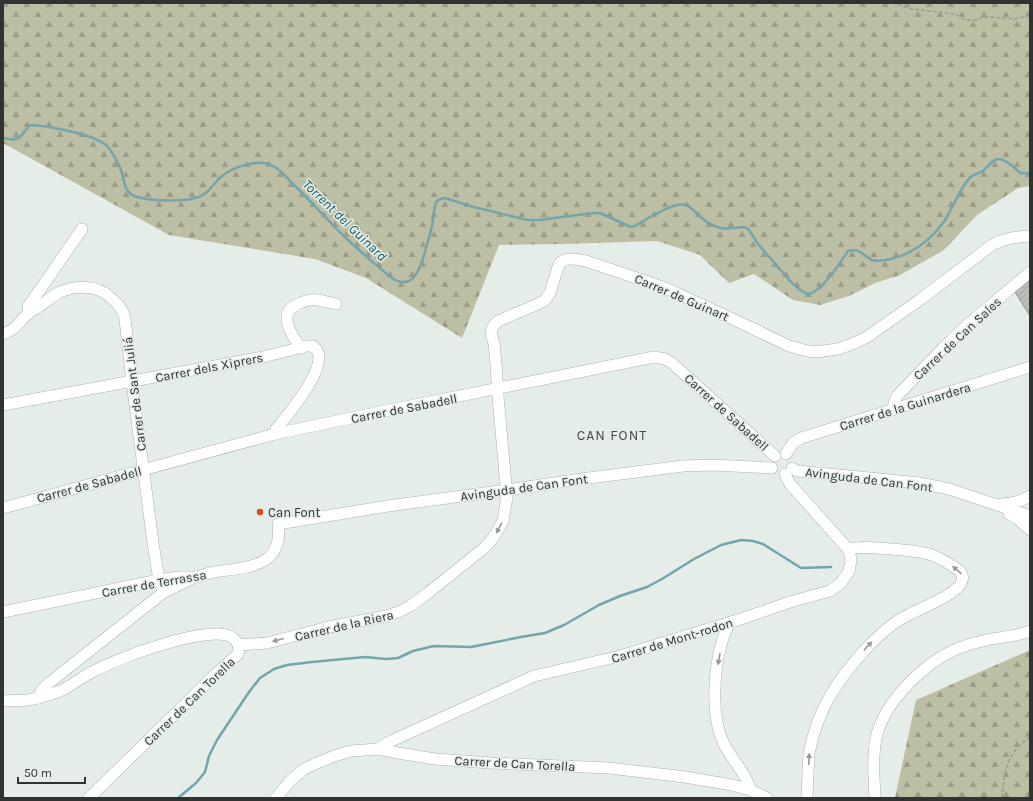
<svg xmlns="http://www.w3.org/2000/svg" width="1033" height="801" viewBox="0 0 1033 801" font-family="Karla,sans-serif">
	<defs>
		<pattern id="forest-firs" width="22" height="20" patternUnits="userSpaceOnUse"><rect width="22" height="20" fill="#bdbfa4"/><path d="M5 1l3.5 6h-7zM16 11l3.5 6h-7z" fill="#9a9c86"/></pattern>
		<pattern id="building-hatch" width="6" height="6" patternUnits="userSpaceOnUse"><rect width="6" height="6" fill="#bcc0b9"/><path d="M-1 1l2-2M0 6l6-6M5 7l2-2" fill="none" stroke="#a2a5a0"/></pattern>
	</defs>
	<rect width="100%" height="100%" fill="#e5ede8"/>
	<g fill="url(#forest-firs)">
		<path d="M3 3H1030V186L1018 188 977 215 944 250 900 275 875 283 849 296 820 305 793 300 754 274 729 283 700 255 657 241 562 244 499 245 462 338 366 278 315 259 169 235 3 143Z"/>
		<path d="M1030 650V798H895L916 700Z"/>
	</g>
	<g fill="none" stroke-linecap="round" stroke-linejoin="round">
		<g stroke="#74a5ac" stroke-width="2.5">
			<path d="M3 138C7 139 12 140 16 139 21 138 26 129 30 125 48 126 96 134 108 147 112 152 119 164 121 170 125 181 123 193 137 197 152 201 190 203 203 195 210 191 214 183 220 178 231 167 258 158 273 166 281 170 287 178 293 184 311 201 326 219 344 236 358 250 374 263 389 276 414 295 421 266 426 248 428 241 430 234 432 226 433 218 434 210 436 202L440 199 445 198 470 206 527 220H539L593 213H600L631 227 635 226C645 220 677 199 688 206 701 215 704 224 721 228 729 230 737 227 745 227L749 230 758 244 791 282 799 289 807 294 812 293 821 287 835 270 848 251C861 248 863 256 872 260 881 263 900 257 908 253 922 246 934 235 943 223 952 211 961 184 972 176 975 174 980 173 983 171 988 167 993 158 1000 159 1006 160 1016 169 1020 173H1030"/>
			<path d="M178 798 196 783 205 772 209 756 217 740 249 692 260 678 274 669 287 665 312 662 365 657 386 659 398 658 413 651 434 646 471 647 521 637 545 633 564 625 599 605 620 596 647 587 662 579 694 559 721 545 741 540 753 541 763 544 801 568 831 567"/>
		</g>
	</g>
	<path fill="url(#building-hatch)" stroke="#8d928b" d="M1030 280V316L1015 292Z"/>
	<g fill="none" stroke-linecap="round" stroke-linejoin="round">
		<defs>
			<g id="minor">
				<path d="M29 313 28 307 82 229"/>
				<path d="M3 334C16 330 19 321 29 313 31 311 34 310 37 308 45 303 52 296 60 292 74 286 91 285 105 293 114 300 123 307 125 319L132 382 153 543 159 580 164 592"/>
				<path d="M301 348C295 340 286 327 287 317 287 305 308 299 318 300 324 301 330 303 336 304"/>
				<path d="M3 405 263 357 307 346H313C314 348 316 349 317 350 328 368 287 416 276 429L275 434"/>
				<path d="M893 410 894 403 897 396 943 348 966 326 1004 294 1030 272"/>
				<path d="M786 454 793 443 801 438 1030 367"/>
				<path d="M792 468 797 471 808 472 920 483 949 489 1030 516"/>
				<path d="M1000 504C1011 504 1020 502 1030 496"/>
				<path d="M3 508 275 434 380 412 654 357 665 359 672 363 775 456"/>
				<path d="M1009 514 1017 518 1030 530"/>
				<path d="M3 612 159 580C166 579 173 577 181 577 186 577 191 577 196 577 202 576 208 573 214 572 246 567 284 568 278 524L388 506 507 490 581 479 683 466 712 465 772 468"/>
				<path d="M730 622C714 652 709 711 723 742 730 758 748 775 750 790"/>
				<path d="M238 645 267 643 329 627 386 616 399 612 410 606 428 593 483 549 490 542 495 535 503 521 507 497 498 396 496 363 494 343 491 334 492 329 494 325 498 321 538 304 545 300 550 293 557 270 559 265 561 262 565 260 569 259H574L586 261 663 287 735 320 789 346 807 351 816 352 838 349 852 344 867 337 921 299 992 245C1005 238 1016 237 1030 236"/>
				<path d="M38 698 42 690 49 683 164 592 191 579"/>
				<path d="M3 701C11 700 19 701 27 700 38 699 49 695 60 691 70 687 83 676 94 671 116 659 212 622 233 638 238 642 240 648 238 654L218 672 89 798"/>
				<path d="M378 749 389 742 534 676 620 656 741 619 790 602 830 591 841 583 849 571 851 560 850 555 848 549 798 493 790 484 785 474"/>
				<path d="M276 798 290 781 303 770 310 766 334 756 351 751 378 749 398 753 435 759 491 763 609 768 685 777 732 785 750 790 767 798"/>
				<path d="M807 798C807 789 808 780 808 771 809 764 808 756 810 749 818 710 836 682 863 652 875 639 888 626 904 617 918 609 955 596 961 583 966 574 958 569 951 565 945 561 939 558 932 555 919 551 904 550 890 549 876 548 862 546 848 549"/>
				<path d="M875 798C874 777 872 755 877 734 887 698 930 657 965 646 973 643 982 641 991 639 1004 637 1018 636 1030 631"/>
			</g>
		</defs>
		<use href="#minor" stroke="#abb3ae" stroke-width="12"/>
		<g stroke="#999f9c" stroke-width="1.5" stroke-dasharray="4 2" stroke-linecap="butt">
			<path d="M892 3 912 9 956 14 965 20H978L981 18 989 17 1014 19 1030 16"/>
			<path d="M1002 798C1004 773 1007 752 1030 737"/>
		</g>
		<use href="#minor" stroke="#fff" stroke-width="11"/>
	</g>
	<defs><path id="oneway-solid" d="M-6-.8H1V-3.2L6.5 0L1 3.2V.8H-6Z"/></defs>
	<g fill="#989998">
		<use href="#oneway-solid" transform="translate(499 528) rotate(119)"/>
		<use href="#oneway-solid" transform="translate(957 570) rotate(-139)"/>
		<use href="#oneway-solid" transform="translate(278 640) rotate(166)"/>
		<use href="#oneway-solid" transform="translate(868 646) rotate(-47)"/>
		<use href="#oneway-solid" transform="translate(719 659) rotate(100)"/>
		<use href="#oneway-solid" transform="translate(809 759) rotate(-87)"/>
	</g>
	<circle fill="#d44c1b" stroke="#e5ede8" stroke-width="1.5" cx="260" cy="512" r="4"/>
	<g text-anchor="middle" stroke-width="3" stroke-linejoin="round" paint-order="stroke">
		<g font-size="13" fill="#303331" stroke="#e5ede8">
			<text transform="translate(682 297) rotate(23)" y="5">Carrer de Guinart</text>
			<text transform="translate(957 338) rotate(-43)" y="5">Carrer de Can Sales</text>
			<text transform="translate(209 367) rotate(-11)" y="5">Carrer dels Xiprers</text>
			<text transform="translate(134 394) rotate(-97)" y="5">Carrer de Sant Juliá</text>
			<text transform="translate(905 406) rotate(-17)" y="5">Carrer de la Guinardera</text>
			<text transform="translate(404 408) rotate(-11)" y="5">Carrer de Sabadell</text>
			<text transform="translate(727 412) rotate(42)" y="5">Carrer de Sabadell</text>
			<text transform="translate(869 479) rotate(7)" y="5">Avinguda de Can Font</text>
			<text transform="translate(89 484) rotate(-15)" y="5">Carrer de Sabadell</text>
			<text transform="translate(524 487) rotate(-8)" y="5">Avinguda de Can Font</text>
			<text transform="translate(154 583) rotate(-10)" y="5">Carrer de Terrassa</text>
			<text transform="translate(344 625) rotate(-13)" y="5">Carrer de la Riera</text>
			<text transform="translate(672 640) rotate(-17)" y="5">Carrer de Mont-rodon</text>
			<text transform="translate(189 701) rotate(-44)" y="5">Carrer de Can Torella</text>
			<text transform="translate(515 763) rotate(3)" y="5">Carrer de Can Torella</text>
		</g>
		<g font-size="13" fill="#303331" stroke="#e5ede8" text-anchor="start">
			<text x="268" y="517">Can Font</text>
		</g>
		<g font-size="14" font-style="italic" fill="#125961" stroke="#e5ede8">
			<text transform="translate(345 220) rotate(44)" y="5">Torrent del Guinard</text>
		</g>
		<g font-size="14" letter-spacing="1" fill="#424945" stroke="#e5ede8">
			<text x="612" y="440">CAN FONT</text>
		</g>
	</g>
	<rect width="1033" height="801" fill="none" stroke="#303331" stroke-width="8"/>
	<path d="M18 777v6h67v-6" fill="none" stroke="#303331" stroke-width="2"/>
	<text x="24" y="777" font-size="12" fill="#303331" stroke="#e5ede8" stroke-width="3" paint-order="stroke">50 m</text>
</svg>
